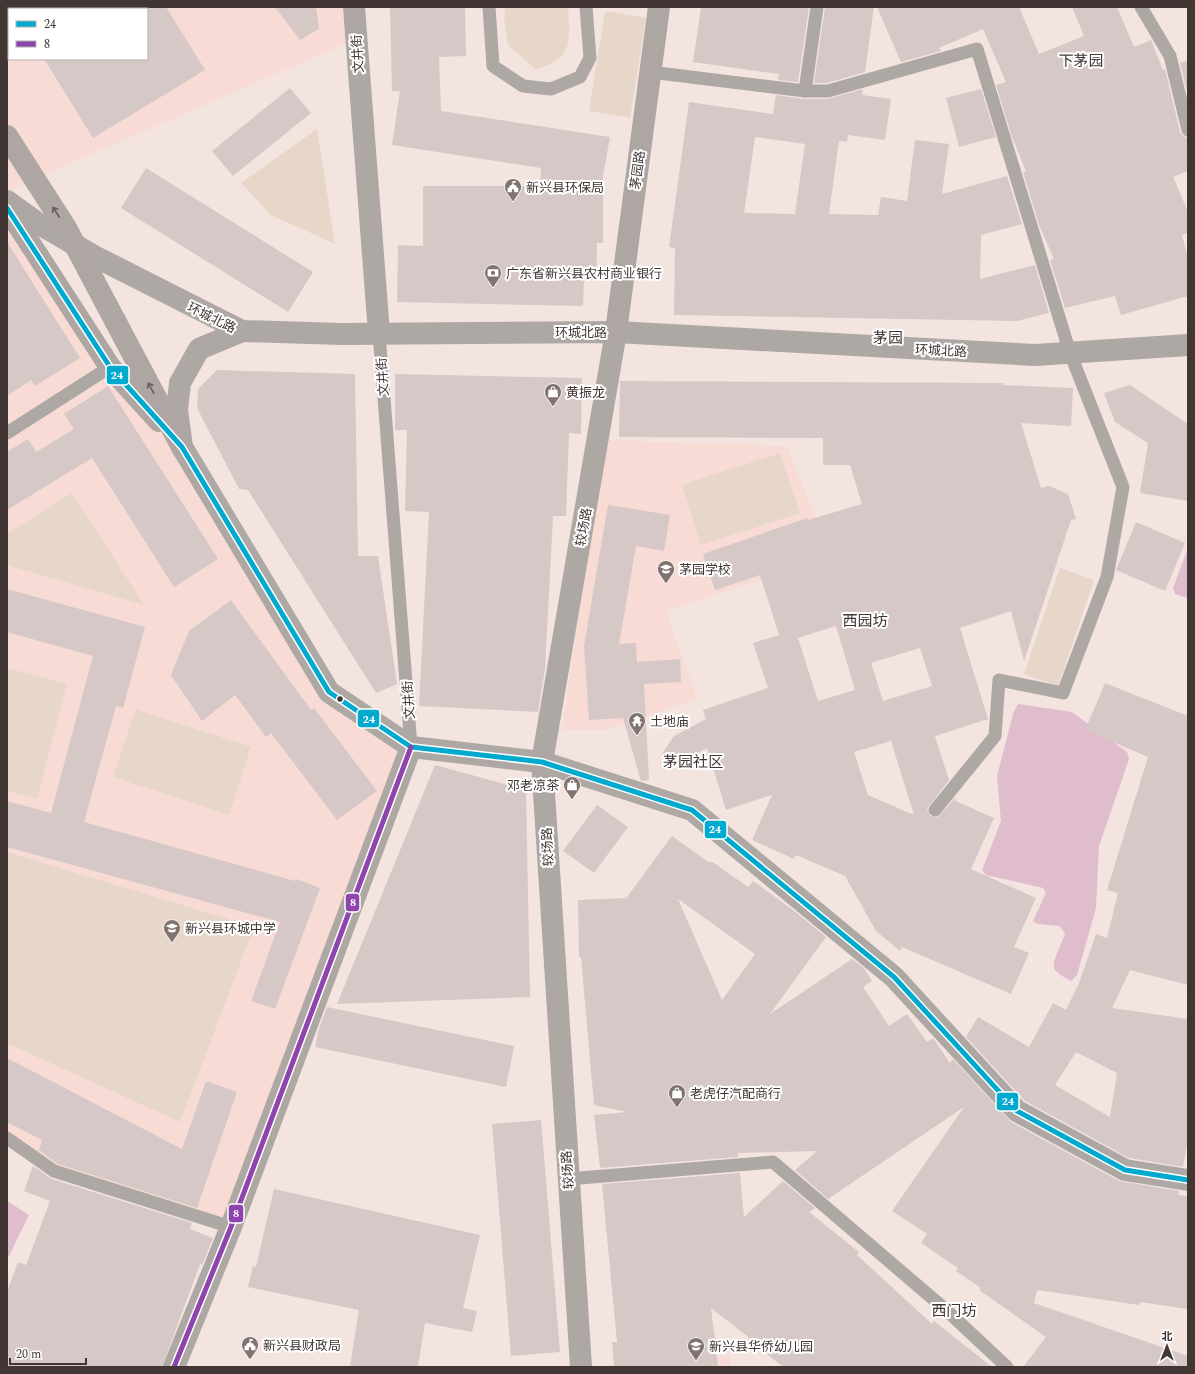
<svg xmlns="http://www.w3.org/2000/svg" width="1195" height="1374" viewBox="0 0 1195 1374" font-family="Spectral,'Noto Sans SC',serif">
	<rect width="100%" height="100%" fill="#f4e4e0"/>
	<g fill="#f7dbd4" fill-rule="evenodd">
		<path d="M7 7H354L356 39 7 191ZM9 9H147V59H9Z"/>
		<path d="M7 209 182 447 329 691 411 747 231 1227 54 1171 7 1138Z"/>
		<path d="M605 440 787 446 831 556 666 611 697 699 607 730H562Z"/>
		<path d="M729 1356 731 1367H593Z"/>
	</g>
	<g fill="#e6d7c8">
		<path d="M505 7H568C570 40 574 60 535 69L508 45 504 18Z"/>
		<path d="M605 11 646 18 630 118 589 111Z"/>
		<path d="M317 129 335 244 271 215 241 183Z"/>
		<path d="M780 453 800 513 701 545 682 485Z"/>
		<path d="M72 493 144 605 7 565V534Z"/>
		<path d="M1060 568 1094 580 1058 686 1024 674Z"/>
		<path d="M7 668 67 684 37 799 7 791Z"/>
		<path d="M136 709 251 747 229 815 113 777Z"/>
		<path d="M7 852 254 927 180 1122 7 1043Z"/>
	</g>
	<g fill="#dfbdcc">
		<path d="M1188 548V598L1175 594 1173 588Z"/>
		<path d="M1018 704 1072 712 1127 752 1129 759 1099 846 1096 908 1077 975 1071 981 1062 976 1054 969V961L1065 934 1060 926 1038 924 1033 921 1046 893 1043 888 986 875 982 870 1001 821 997 776 1013 714Z"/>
		<path d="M7 1201 29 1215 7 1260Z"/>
	</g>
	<g fill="#d5c8c7" fill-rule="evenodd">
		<path d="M147 7H166L205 70 93 138 44 59H147Z"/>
		<path d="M275 7H316L319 29 300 40Z"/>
		<path d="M390 7H465L466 56 439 57 441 111 610 137 603 176V243H597L596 280H584L583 306 397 302 398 245 423 246V186H540L541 168 392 145 400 91H392Z"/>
		<path d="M701 7H809L798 82 778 80 779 74 693 62Z"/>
		<path d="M825 7H874L865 72 827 83H814Z"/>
		<path d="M877 7H1019L1039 54 1084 36 1072 7H1117L1134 47 1151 40 1163 70 1165 69 1180 132 1183 136 1188 138V171L1173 177 1188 212V233L1182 235 1188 259V296L1121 315 1115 296 1065 308 1050 260 1054 259 1039 225 1023 172 1026 171 1012 137 996 85 1006 82 983 29 939 48 941 51 901 62Z"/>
		<path d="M1188 60V96L1180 63Z"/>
		<path d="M290 88 311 113 233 176 212 151Z"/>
		<path d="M863 89 862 95 891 99 885 140 848 135 847 142 839 141 829 214 878 215 881 197 907 201 915 140 949 144 942 194 1007 176 1022 224 981 235 980 279 1035 265 1049 313 1017 321 674 315 675 248 669 247 689 102 773 114 776 95 804 99H828ZM755 137 805 144 795 214 744 213Z"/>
		<path d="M981 89 996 137 959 147 946 98Z"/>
		<path d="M146 168 313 272 288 312 121 208Z"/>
		<path d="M7 242 80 358 35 386 31 380 7 396Z"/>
		<path d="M217 370 355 374 358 556H378L397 684 376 693 248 490 239 489 197 408 198 389Z"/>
		<path d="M395 374 582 378 581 434 569 433 566 516H553L545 669 538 712 419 706 429 512 405 511 407 430H395Z"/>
		<path d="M620 381 1003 383V385L1073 388 1071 426 1021 423 1041 488 1049 486 1068 494 1076 519 1071 520 1024 661 1011 611 960 628 988 719 935 736 949 780 927 809 930 816 938 817 955 798 956 801 994 818 971 869 1036 898 1014 947 1029 953 1011 994 902 947 900 951 876 931 845 876 796 855 794 859 752 840 772 795 726 810 707 748 668 768 661 755 674 736 706 719 703 710 768 688 753 643 779 635 760 575 715 590 703 554 807 518 808 520 862 504 850 465H823V438L619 437ZM836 626 855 690 818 701 798 638ZM920 648 932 686 883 701 871 663ZM891 741 914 815 868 795 854 752Z"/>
		<path d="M1130 385 1188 424V501L1140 493 1148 443 1115 422 1104 393Z"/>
		<path d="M108 386 218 559 174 587 92 458 7 510V452L28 439 36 452 74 429 64 414Z"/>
		<path d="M608 505 670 515 664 551 636 546 619 644 636 643 637 662 680 659 681 682 644 684 649 780 644 781H641L623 718 589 720 584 646Z"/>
		<path d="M1136 522 1185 543 1165 591 1116 570Z"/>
		<path d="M7 589 145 627 123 708 116 706 84 822 295 881 296 879 320 888 275 1009 251 1001 280 922 7 847V801L51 813 93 656 7 632Z"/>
		<path d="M231 600 311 710 314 708 377 791 337 820 271 733 266 737 235 695 202 721 171 675 189 631Z"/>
		<path d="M1105 683 1188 716V985L1130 970 1112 1008 1188 1019V1139L1183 1167 1129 1158 1025 1101 966 1037 978 1017 1029 1047 1053 1003 1066 1010 1079 983 1096 934 1107 938 1118 893 1107 890 1148 757 1085 730ZM1076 1052 1117 1073 1110 1117 1055 1085Z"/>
		<path d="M435 765 526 790 530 997 337 1004Z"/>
		<path d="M597 805 628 827 594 873 563 851Z"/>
		<path d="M672 836 710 863 711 861 748 887 753 881 797 913 826 937 770 1014 852 959 864 968 872 981 863 987 889 1026 907 1014 927 1042 933 1038 950 1063 953 1059 1011 1122 1119 1181 1179 1191 1178 1195 1188 1196V1309L1140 1302 1139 1305 1037 1290 1034 1303 1188 1356V1367H1023L1046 1337 979 1290 981 1288 956 1271 958 1268 921 1243 927 1234 892 1211 964 1107 828 1199 795 1170 817 1151 738 1153V1157L600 1168 594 1115 627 1112 594 1105 581 957H579L578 900 629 898 627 897ZM678 899 755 954 722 1000Z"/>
		<path d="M327 1007 514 1046 506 1087 315 1047 319 1029Z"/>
		<path d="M7 1058 182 1149 206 1081 237 1092 197 1208 58 1164 39 1150 42 1140 7 1122Z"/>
		<path d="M541 1120 560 1352 511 1356 492 1124Z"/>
		<path d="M33 1166 52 1179 192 1223 190 1229 213 1238 202 1265 200 1264 162 1367H7V1292L18 1262 26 1265 50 1201 24 1191Z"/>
		<path d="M740 1173 744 1217 783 1181 815 1208 809 1212 859 1252 857 1255 932 1324 934 1321 992 1367H783L763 1351 764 1349 711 1308 718 1367H614L612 1342H617L602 1184Z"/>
		<path d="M274 1189 480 1235 463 1308 477 1311 472 1332 425 1323 418 1367H350L359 1310 248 1287 253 1266 256 1267Z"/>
	</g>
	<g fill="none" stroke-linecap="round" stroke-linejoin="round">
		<g stroke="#aea8a4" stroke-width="13">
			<path d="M489 7 493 66 523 86 551 89 580 77 590 58 586 7"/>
			<path d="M817 7 805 91H828L977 49 1070 353 1123 487 1107 577 1063 693 999 680 995 736 935 810"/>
			<path d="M1141 7 1170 56 1188 130"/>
			<path d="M45 9 48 7"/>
			<path d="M7 32 9 31"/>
			<path d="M650 72 805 91"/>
			<path d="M379 333 411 747"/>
			<path d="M7 433 110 367"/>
			<path d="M7 1138 54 1171 231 1227"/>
			<path d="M568 1179 773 1162 945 1309 1007 1367"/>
		</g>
		<g stroke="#aea8a4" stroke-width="22">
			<path d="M354 7 379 333"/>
			<path d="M7 201 36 222 94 256 242 331 341 334 616 332 1035 355 1188 345"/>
			<path d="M242 331 199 349 180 383 177 410 182 447 329 692 411 747 542 762 692 810 894 977 1017 1111 1125 1170 1188 1180"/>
			<path d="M174 1367 231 1227 411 747"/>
			<path d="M581 1367 542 762 616 332"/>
		</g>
		<g stroke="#aea6a3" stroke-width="22">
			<path d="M7 136 66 228 182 447"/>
			<path d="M7 208 110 367 159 421"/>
			<path d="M616 332 659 7"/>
		</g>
		<defs>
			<path id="bus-1" d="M7 208 110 367 182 447 329 692 411 747 542 762 692 810 894 977 1017 1111 1125 1170 1188 1180"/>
			<path id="bus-2" d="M174 1367 231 1227 411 747"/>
		</defs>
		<use href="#bus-1" stroke="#fff" stroke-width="8"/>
		<use href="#bus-2" stroke="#fff" stroke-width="8"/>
		<use href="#bus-1" stroke="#00a9ce" stroke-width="5"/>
		<use href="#bus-2" stroke="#8e44ad" stroke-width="5"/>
	</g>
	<defs><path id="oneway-shaft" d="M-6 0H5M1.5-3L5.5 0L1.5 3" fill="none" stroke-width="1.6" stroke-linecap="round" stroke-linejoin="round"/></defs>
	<g stroke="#675d5a">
		<use href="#oneway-shaft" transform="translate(56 212) rotate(-123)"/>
		<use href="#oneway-shaft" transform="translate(151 388) rotate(-118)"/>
	</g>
	<defs>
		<symbol id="civic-pin" viewBox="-11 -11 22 30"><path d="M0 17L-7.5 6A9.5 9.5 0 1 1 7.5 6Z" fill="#807370" stroke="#fff"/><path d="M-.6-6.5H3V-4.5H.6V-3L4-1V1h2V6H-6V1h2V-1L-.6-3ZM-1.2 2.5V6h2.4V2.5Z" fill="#fff"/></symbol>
		<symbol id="bank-pin" viewBox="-11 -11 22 30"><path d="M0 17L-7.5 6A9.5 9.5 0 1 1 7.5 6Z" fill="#807370" stroke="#fff"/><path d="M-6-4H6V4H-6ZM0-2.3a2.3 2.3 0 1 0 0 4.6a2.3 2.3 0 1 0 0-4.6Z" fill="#fff"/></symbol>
		<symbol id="shop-pin" viewBox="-11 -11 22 30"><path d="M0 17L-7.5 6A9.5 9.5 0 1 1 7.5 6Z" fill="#807370" stroke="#fff"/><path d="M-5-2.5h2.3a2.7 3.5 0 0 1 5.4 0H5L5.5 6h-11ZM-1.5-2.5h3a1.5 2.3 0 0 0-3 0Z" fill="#fff"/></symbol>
		<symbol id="school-pin" viewBox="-11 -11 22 30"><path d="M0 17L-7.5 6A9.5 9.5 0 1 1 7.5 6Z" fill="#807370" stroke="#fff"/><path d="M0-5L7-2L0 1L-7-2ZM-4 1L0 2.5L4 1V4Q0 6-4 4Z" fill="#fff"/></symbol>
		<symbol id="temple-pin" viewBox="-11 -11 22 30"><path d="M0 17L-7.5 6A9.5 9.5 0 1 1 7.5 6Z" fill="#807370" stroke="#fff"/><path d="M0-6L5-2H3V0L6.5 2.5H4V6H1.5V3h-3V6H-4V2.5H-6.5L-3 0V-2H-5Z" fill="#fff"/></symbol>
	</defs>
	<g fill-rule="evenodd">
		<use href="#civic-pin" x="503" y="177" width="20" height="27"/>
		<use href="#bank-pin" x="483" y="263" width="20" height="27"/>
		<use href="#shop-pin" x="543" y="382" width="20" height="27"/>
		<use href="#school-pin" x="656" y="559" width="20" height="27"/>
		<use href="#temple-pin" x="627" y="711" width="20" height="27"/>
		<use href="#shop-pin" x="562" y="775" width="20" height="27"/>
		<use href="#school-pin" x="162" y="918" width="20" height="27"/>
		<use href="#shop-pin" x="667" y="1083" width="20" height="27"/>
		<use href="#civic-pin" x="240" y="1335" width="20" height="27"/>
		<use href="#school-pin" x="686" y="1336" width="20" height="27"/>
	</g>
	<circle fill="#413633" stroke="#fff" stroke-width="1.5" cx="340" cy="699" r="3.5"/>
	<g text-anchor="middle" stroke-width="4" stroke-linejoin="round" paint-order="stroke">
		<g font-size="13" fill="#413633" stroke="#fff">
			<text transform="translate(357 54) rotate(-94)" y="5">文井街</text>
			<text transform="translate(637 170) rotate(-82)" y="5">茅园路</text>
			<text transform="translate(212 317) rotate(26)" y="5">环城北路</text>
			<text x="581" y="337">环城北路</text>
			<text transform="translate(941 350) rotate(3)" y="5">环城北路</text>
			<text transform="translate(382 377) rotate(-94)" y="5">文井街</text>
			<text transform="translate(583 527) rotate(-80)" y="5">较场路</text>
			<text transform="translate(408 700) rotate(-94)" y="5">文井街</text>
			<text transform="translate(547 847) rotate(-93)" y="5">较场路</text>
			<text transform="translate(567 1170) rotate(-94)" y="5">较场路</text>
		</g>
		<g font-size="13" fill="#413633" stroke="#fff" text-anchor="start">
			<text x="526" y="192">新兴县环保局</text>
			<text x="506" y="278">广东省新兴县农村商业银行</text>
			<text x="566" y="397">黄振龙</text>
			<text x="679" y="574">茅园学校</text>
			<text x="650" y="726">土地庙</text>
			<text x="559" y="790" text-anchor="end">邓老凉茶</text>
			<text x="185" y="933">新兴县环城中学</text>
			<text x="690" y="1098">老虎仔汽配商行</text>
			<text x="263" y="1350">新兴县财政局</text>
			<text x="709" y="1351">新兴县华侨幼儿园</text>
		</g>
		<g font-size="15" fill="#413633" stroke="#fff">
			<text x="1081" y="66">下茅园</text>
			<text x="888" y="343">茅园</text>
			<text x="865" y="626">西园坊</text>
			<text x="693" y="767">茅园社区</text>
			<text x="954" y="1316">西门坊</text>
		</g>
	</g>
	<g stroke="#fff" stroke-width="1.5">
		<rect x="106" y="365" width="23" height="20" rx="4" fill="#00a9ce"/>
		<rect x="357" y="709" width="23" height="19" rx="4" fill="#00a9ce"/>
		<rect x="704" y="820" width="23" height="19" rx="4" fill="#00a9ce"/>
		<rect x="345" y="893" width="15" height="19" rx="4" fill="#8e44ad"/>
		<rect x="996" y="1092" width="23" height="19" rx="4" fill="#00a9ce"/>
		<rect x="228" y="1204" width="16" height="19" rx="4" fill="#8e44ad"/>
	</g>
	<g font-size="11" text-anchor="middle" font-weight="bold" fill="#fff">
		<text x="117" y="379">24</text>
		<text x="369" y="723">24</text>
		<text x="715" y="833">24</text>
		<text x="353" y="906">8</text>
		<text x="1008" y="1105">24</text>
		<text x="236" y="1217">8</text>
	</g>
	<rect width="1195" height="1374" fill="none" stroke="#413633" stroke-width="16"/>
	<rect x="8" y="8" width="140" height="52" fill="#ffffff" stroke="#b3afad"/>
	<rect x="16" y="21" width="20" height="6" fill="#00a9ce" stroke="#b3afad"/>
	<text x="44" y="28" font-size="12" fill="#413633">24</text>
	<rect x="16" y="41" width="20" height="6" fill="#8e44ad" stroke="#b3afad"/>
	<text x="44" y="48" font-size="12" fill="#413633">8</text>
	<g transform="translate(1167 1346)" stroke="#ffffff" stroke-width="3" paint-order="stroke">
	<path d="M0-3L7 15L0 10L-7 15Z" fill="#413633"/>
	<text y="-6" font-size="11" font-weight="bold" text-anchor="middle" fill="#413633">北</text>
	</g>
	<path d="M10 1358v6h76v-6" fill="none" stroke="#413633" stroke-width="2"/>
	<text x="16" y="1358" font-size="12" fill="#413633" stroke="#ffffff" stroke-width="3" paint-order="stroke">20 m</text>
</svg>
